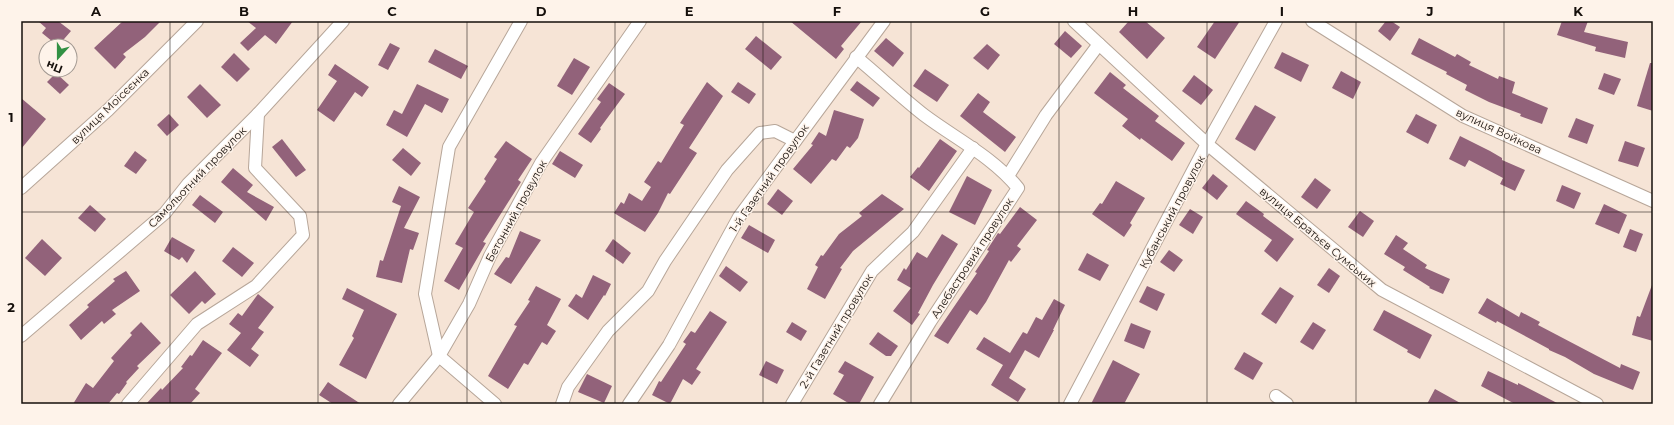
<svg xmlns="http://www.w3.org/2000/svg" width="1674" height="425" viewBox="0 0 1674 425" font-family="Montserrat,sans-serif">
	<rect width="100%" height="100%" fill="#f6e4d6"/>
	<g fill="#92627a">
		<path d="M38 21H58L71 31 58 46 42 33 46 28Z"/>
		<path d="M123 21H161L145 37 123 54 126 57 115 69 94 48Z"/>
		<path d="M247 21H293L276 44 265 35 248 51 240 43 256 28Z"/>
		<path d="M790 21H862L841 46 844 49 836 59Z"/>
		<path d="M1129 21H1145L1165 38 1147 59 1119 32Z"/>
		<path d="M1215 21H1240L1215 59 1197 47Z"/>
		<path d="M1386 21H1391L1400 27 1390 41 1378 31Z"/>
		<path d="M1562 21H1588L1584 32 1628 42 1625 58 1595 51 1596 47 1557 35Z"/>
		<path d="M1065 31 1082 46 1071 58 1054 44Z"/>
		<path d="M756 36 782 57 771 70 745 49Z"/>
		<path d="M886 38 904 53 893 67 874 51Z"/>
		<path d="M1419 38 1455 57 1457 54 1471 62 1469 65 1498 79 1499 76 1515 82 1512 93 1548 108 1542 124 1520 116 1521 114 1489 102 1465 90 1467 85 1446 74 1447 72 1411 54Z"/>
		<path d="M390 43 400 48 388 70 378 65Z"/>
		<path d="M987 44 1000 55 988 70 973 58Z"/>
		<path d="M435 49 468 66 461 79 428 62Z"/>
		<path d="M1282 52 1309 65 1301 82 1274 68Z"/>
		<path d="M234 53 250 69 237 82 221 67Z"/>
		<path d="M574 58 590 67 572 95 557 86Z"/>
		<path d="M1650 63H1653V111L1637 106Z"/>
		<path d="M335 64 369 87 362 97 355 92 334 122 317 110 337 81 328 75Z"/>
		<path d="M925 69 949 85 937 102 913 86Z"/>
		<path d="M1341 71 1361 82 1353 99 1332 88Z"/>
		<path d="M1110 72 1126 85 1123 88 1159 116 1155 121 1185 143 1172 161 1141 138 1140 140 1122 126 1128 119 1094 93Z"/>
		<path d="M56 73 69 85 60 94 47 82Z"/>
		<path d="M1604 73 1621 79 1614 95 1598 89Z"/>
		<path d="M1194 75 1213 90 1201 105 1182 91Z"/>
		<path d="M857 81 880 98 873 107 850 90Z"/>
		<path d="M707 82 723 96 689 148 697 153 670 194 668 193 658 213 645 232 614 213 621 202 624 204 629 193 642 201 651 187 644 182 658 161 661 163 684 125 680 123Z"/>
		<path d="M738 82 756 94 749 104 731 92Z"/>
		<path d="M609 83 625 94 600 128 601 129 591 143 578 134 601 102 597 99Z"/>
		<path d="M200 84 221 105 207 118 187 97Z"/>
		<path d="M417 84 449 99 442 113 425 104 407 137 386 125 394 110 402 114Z"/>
		<path d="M978 93 990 102 983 112 1016 137 1005 152 960 116Z"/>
		<path d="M21 98 46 119 21 149Z"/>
		<path d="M1255 105 1276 117 1255 151 1235 139Z"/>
		<path d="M834 110 864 119 858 138 850 148 847 146 836 161 832 159 811 184 793 169 813 145 811 144 819 132 826 136Z"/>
		<path d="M169 114 179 125 167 136 157 125Z"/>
		<path d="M1416 114 1437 125 1428 144 1406 132Z"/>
		<path d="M1576 118 1594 125 1587 144 1568 137Z"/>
		<path d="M1460 136 1490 151 1502 158V160L1525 170 1515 191 1500 184 1503 178 1469 160 1465 167 1449 159Z"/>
		<path d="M282 139 306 170 296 177 272 147Z"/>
		<path d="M940 139 957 151 929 191 910 177 918 167 919 168Z"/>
		<path d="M506 141 532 159 518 180 521 182 483 242 486 243 459 290 444 281 463 248 455 244 474 212 468 208 486 181 484 179 497 159 494 157Z"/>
		<path d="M1625 141 1645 148 1638 167 1618 161Z"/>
		<path d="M403 148 421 163 411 176 392 160Z"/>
		<path d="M135 151 147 160 136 174 124 166Z"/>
		<path d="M560 151 583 165 575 178 552 164Z"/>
		<path d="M233 168 253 185 247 192 274 207 266 221 221 182Z"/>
		<path d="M1213 174 1228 186 1217 200 1202 188Z"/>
		<path d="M967 176 992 190 975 225 949 212Z"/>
		<path d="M1315 178 1331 190 1317 209 1301 197Z"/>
		<path d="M1116 181 1145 198 1130 223 1132 225 1124 237 1092 214 1100 203 1102 204Z"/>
		<path d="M1562 185 1581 193 1574 209 1556 201Z"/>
		<path d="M399 186 420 197 404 228 419 233 413 250 410 249 402 283 376 277 380 260 383 261 401 206 392 202Z"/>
		<path d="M778 189 793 201 782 215 767 204Z"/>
		<path d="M882 194 904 209 853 251 840 268 842 269 825 299 807 289 818 267 815 265 821 255 823 256 839 234 862 216 859 213Z"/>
		<path d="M200 195 223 212 215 223 192 205Z"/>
		<path d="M1246 201 1264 214 1263 216 1294 239 1277 262 1264 251 1272 240 1236 214Z"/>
		<path d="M1604 204 1627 215 1619 234 1595 224Z"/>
		<path d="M90 205 106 219 95 232 78 218Z"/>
		<path d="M1020 207 1037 220 1017 246 1021 249 1011 262 1009 260 986 302 977 315 970 310 948 344 934 336 977 273 975 272 989 251 987 250 998 233 1000 234Z"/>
		<path d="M1190 209 1203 217 1193 234 1179 225Z"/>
		<path d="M1360 211 1374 221 1363 237 1348 227Z"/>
		<path d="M749 225 775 240 768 253 741 238Z"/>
		<path d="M1630 229 1643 234 1636 252 1623 247Z"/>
		<path d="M520 231 541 240 511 284 494 274 506 257 509 258Z"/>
		<path d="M942 234 958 244 933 285 918 313 920 314 912 325 893 311 911 288 897 280 904 268 906 270 917 252 927 258Z"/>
		<path d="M1396 235 1408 243 1403 249 1427 265 1425 268 1450 279 1443 294 1429 288 1430 287 1403 270 1405 267 1384 254Z"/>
		<path d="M172 237 195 250 187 263 182 257 179 260 164 251Z"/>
		<path d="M42 239 62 258 45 276 25 258Z"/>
		<path d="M613 239 631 253 623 264 605 251Z"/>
		<path d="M233 247 254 263 242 277 222 261Z"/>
		<path d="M1169 250 1183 260 1174 272 1160 262Z"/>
		<path d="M1087 253 1109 265 1100 281 1078 270Z"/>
		<path d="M726 266 748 282 740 292 719 276Z"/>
		<path d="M1329 268 1340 276 1329 293 1317 285Z"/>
		<path d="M126 271 140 291 112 310 116 314 104 324 102 321 81 340 69 325 89 307 87 305 115 281 113 279Z"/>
		<path d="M195 271 216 294 205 304 202 301 189 314 170 295Z"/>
		<path d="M593 275 611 284 605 296 604 295 588 320 568 306 576 294 582 298Z"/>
		<path d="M1652 285H1653V341L1632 335 1637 316 1640 317Z"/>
		<path d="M536 286 561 299 547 325 556 331 547 345 542 342 528 365 524 363 508 389 488 376 517 326 514 325 530 301 528 300Z"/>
		<path d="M1147 286 1165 294 1157 311 1139 302Z"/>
		<path d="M1280 287 1294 296 1276 324 1261 314Z"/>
		<path d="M347 288 397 314 366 379 339 365 354 338 352 336 364 310 342 299Z"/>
		<path d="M258 294 274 307 258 328 264 332 251 349 259 355 250 367 227 350 241 333 229 324 238 313 242 316Z"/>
		<path d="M1487 298 1519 317 1521 312 1540 322 1538 325 1620 368 1621 364 1640 372 1633 390 1594 374 1565 357 1549 350V349L1497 321 1496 323 1478 313Z"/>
		<path d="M1054 299 1065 305 1053 330H1054L1039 358 1025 350 1009 378 1026 389 1018 402 991 385 1003 365 976 349 984 337 1010 353 1023 332 1027 334 1036 317 1042 320Z"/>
		<path d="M1384 310 1432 335 1420 359 1407 352 1408 350 1373 330Z"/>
		<path d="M710 311 727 322 696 369 701 372 692 385 683 379 670 404 652 395 659 381 661 382 686 344 683 342 691 331 695 333Z"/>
		<path d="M141 322 161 343 137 366 139 368 126 382 127 383 119 394 117 393 108 404H73L86 383 93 388 114 361 111 358 132 335 130 333Z"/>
		<path d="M792 322 807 331 801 341 786 332Z"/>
		<path d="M1313 322 1326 330 1313 350 1300 342Z"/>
		<path d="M1131 323 1151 331 1144 349 1124 341Z"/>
		<path d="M878 332 898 346 891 356H886L869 344Z"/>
		<path d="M203 340 222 353 195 389 200 393 190 404H146L161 388 162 390 183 368 181 367 190 355 192 356Z"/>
		<path d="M1244 352 1263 363 1253 380 1234 369Z"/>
		<path d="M1113 360 1140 374 1124 404H1091Z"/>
		<path d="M766 361 784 370 777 384 759 375Z"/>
		<path d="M845 361 874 377 859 404H850L833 394 844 375 838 372Z"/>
		<path d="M1488 371 1518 385V383L1559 404H1515L1481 386Z"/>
		<path d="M587 374 612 386 604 403 578 392Z"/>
		<path d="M328 382 335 387 361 404H333L319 395Z"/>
		<path d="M1435 389 1462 404H1427Z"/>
	</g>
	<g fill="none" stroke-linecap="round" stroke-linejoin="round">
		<defs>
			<g id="street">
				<path d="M1074 21 1207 144 1382 290 1597 404"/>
				<path d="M1312 21 1463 116 1653 201"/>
				<path d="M856 57C879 76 901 97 924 115 956 139 993 157 1018 188L930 322 880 404"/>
				<path d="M1008 176 1046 115 1099 44"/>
				<path d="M21 188 108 110 197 21"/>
				<path d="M21 336 165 213 188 184 258 114 343 21"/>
				<path d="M1276 396 1287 404"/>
				<path d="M128 404 197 324 256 286 303 235 300 216 255 168 258 114"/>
				<path d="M399 404 439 356 469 304 490 256 541 163 640 21"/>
				<path d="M495 404 439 356 425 294 449 147 521 21"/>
				<path d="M562 404 568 387 608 331 648 291 665 261 727 170 760 133 775 131 795 141"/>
				<path d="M629 404 669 345 739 217 884 21"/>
				<path d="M792 404 872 271 913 232 973 148"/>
				<path d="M1070 404 1207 144 1276 21"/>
			</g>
		</defs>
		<use href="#street" stroke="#b7a699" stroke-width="14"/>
		<use href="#street" stroke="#fff" stroke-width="12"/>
	</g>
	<path fill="none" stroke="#150f0b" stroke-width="1" stroke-opacity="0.55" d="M170 21V404M318 21V404M467 21V404M615 21V404M763 21V404M911 21V404M1059 21V404M1207 21V404M1356 21V404M1504 21V404M21 212H1653"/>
	<g text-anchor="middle" stroke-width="3" stroke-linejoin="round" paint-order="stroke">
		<g font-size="11" fill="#150f0b" stroke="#fef3ea">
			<text transform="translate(110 106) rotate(-44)" y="4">вулиця Моісєєнка</text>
			<text transform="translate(1499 131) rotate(25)" y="4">вулиця Войкова</text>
			<text transform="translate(197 177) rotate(-46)" y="4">Самольотний провулок</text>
			<text transform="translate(769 178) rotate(-55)" y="4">1-й Газетний провулок</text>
			<text transform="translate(516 211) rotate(-61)" y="4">Бетонний провулок</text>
			<text transform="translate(1172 212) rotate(-62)" y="4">Кубанський провулок</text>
			<text transform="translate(1318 237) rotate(40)" y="4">вулиця Братьєв Сумських</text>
			<text transform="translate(972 258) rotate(-57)" y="4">Алебастровий провулок</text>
			<text transform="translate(836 331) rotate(-59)" y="4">2-й Газетний провулок</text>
		</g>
	</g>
	<rect width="1674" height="425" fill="none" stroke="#fef3ea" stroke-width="44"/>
	<g transform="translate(58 58) rotate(201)"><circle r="19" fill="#fef3ea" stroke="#a19891"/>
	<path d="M0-3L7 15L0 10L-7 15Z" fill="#329144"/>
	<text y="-6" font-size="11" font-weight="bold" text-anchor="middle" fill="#150f0b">Пн</text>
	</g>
	<rect x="22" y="22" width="1630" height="381" fill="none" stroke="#150f0b" stroke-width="1.5"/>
	<g font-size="13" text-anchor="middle" font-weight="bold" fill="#150f0b">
		<text x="96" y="16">A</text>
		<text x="244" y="16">B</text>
		<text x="392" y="16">C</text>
		<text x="541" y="16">D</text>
		<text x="689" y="16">E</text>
		<text x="837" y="16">F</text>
		<text x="985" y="16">G</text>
		<text x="1133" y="16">H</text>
		<text x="1282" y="16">I</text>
		<text x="1430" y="16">J</text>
		<text x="1578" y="16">K</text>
		<text x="11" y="122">1</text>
		<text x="11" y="312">2</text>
	</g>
</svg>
